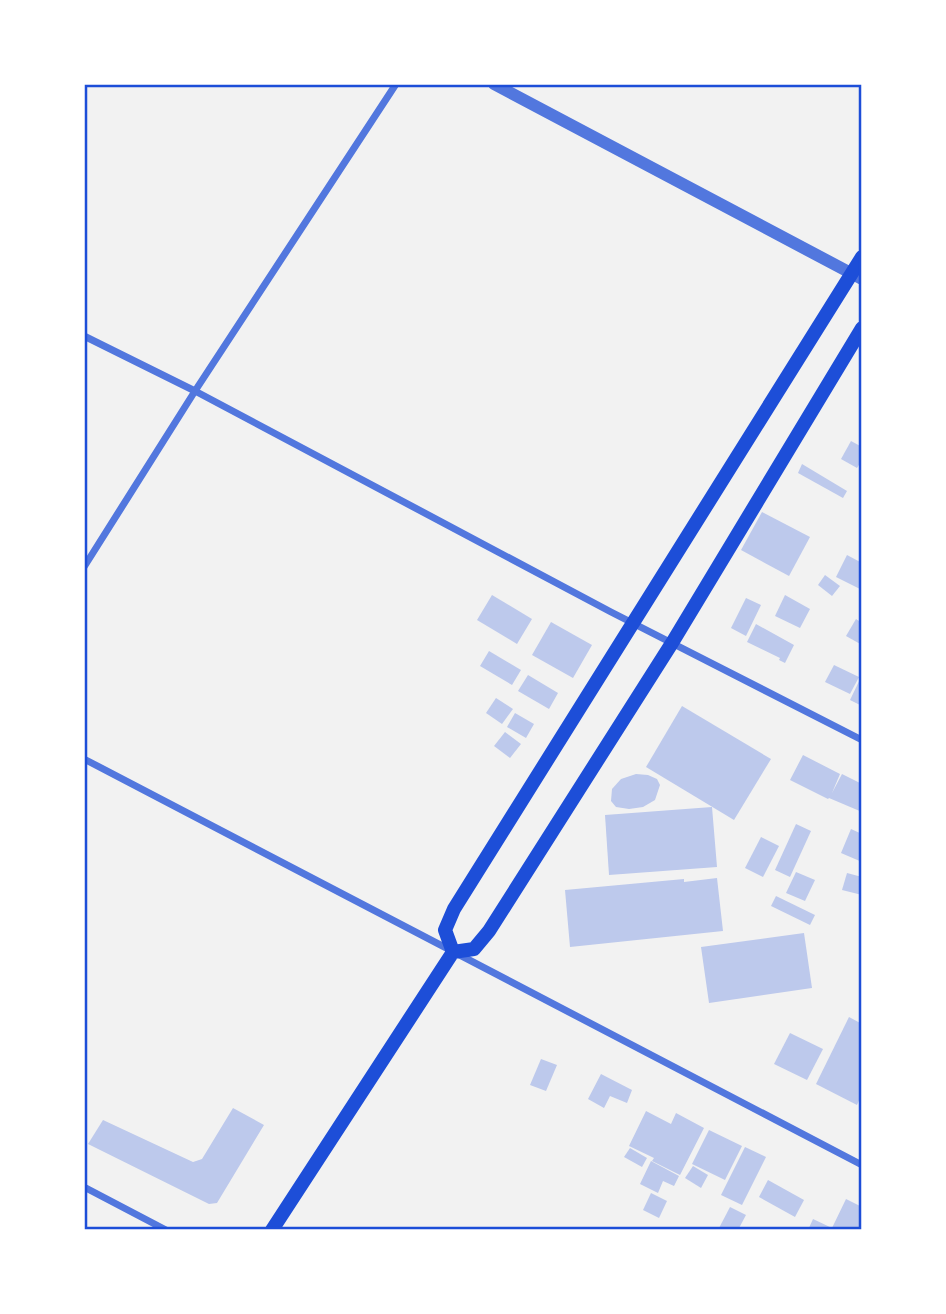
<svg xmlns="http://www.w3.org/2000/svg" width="946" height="1314" viewBox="0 0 946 1314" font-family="Karla,sans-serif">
	<rect width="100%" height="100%" fill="#f2f2f2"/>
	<g fill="#bdc9ec">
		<path d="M851 441 862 447V460L857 468 841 459Z"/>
		<path d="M802 464 847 491 843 498 798 473Z"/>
		<path d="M762 512 810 537 789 576 741 550Z"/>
		<path d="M847 555 862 563V590L836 577Z"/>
		<path d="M825 575 840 586 832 596 818 585Z"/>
		<path d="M492 595 532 619 517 644 477 620Z"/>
		<path d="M785 595 810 609 800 628 775 616Z"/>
		<path d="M746 598 761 605 746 636 731 628Z"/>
		<path d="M856 619 862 623V645L846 636Z"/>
		<path d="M551 622 592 645 573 678 532 655Z"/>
		<path d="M756 624 794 645 785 663 779 660 780 658 747 642Z"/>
		<path d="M489 651 521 670 512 685 480 666Z"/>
		<path d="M834 665 859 677 850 694 825 682Z"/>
		<path d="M528 675 558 693 549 709 518 691Z"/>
		<path d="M862 675V706L850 700Z"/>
		<path d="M496 698 513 709 502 724 486 713Z"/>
		<path d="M682 706 771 759 734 820 646 767Z"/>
		<path d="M515 713 534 724 526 738 507 727Z"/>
		<path d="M505 732 521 744 510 758 494 746Z"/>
		<path d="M803 755 840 774 832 793 842 774 862 784V812L829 798 828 799 790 780Z"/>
		<path d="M636 774 648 775 657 779 660 785 655 800 643 807 629 809 616 807 611 801 612 789 621 779Z"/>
		<path d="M712 807 717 867 609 875 605 815Z"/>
		<path d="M796 824 811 831 790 877 775 870Z"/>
		<path d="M851 829 862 834V862L841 853Z"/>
		<path d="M761 837 779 846 763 877 745 868Z"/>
		<path d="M796 872 815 880 805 901 786 893Z"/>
		<path d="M847 873 862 877V895L842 890Z"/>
		<path d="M717 878 723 931 570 947 565 890 684 879V882Z"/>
		<path d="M776 896 815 915 810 925 771 906Z"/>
		<path d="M804 933 812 988 709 1003 701 947Z"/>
		<path d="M849 1017 862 1024V1094L857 1105 816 1084Z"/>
		<path d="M790 1033 823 1049 807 1080 774 1064Z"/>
		<path d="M541 1059 557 1065 546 1091 530 1085Z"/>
		<path d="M601 1074 632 1090 627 1103 610 1096 604 1108 588 1099Z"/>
		<path d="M233 1108 264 1125 217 1203 209 1204 88 1144 103 1120 193 1162 202 1159Z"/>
		<path d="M646 1111 671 1124 676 1113 704 1128 680 1175 652 1161 654 1158 629 1146Z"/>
		<path d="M709 1130 742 1146 725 1180 692 1164Z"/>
		<path d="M745 1147 766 1157 742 1205 721 1195Z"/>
		<path d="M630 1148 647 1158 642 1167 624 1157Z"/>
		<path d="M651 1161 679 1176 674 1186 663 1181 658 1193 640 1184Z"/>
		<path d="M693 1166 708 1175 701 1188 685 1178Z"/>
		<path d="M768 1180 804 1200 795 1217 759 1197Z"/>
		<path d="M651 1193 667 1201 659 1218 643 1210Z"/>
		<path d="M846 1199 862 1207V1222L858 1230H808L813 1219 832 1228Z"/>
		<path d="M730 1207 746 1215 738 1230H718Z"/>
	</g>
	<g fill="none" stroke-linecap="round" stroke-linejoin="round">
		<g stroke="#5277de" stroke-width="7">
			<path d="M84 336 195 391 611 612 862 740"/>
			<path d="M84 567 195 391 396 84"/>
			<path d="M84 759 862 1165"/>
			<path d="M84 1187 166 1230"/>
		</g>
		<path stroke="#5277de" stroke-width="12" d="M494 84 862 279"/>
		<g stroke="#1d4ed8" stroke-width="14">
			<path d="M453 952 445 930 454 909 862 257"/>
			<path d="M272 1230 453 952 474 949 489 931 672 643 862 328"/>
		</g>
	</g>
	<rect width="946" height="1314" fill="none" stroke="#ffffff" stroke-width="172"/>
	<rect x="86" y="86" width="774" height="1142" fill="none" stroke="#1d4ed8" stroke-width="2.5"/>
</svg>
